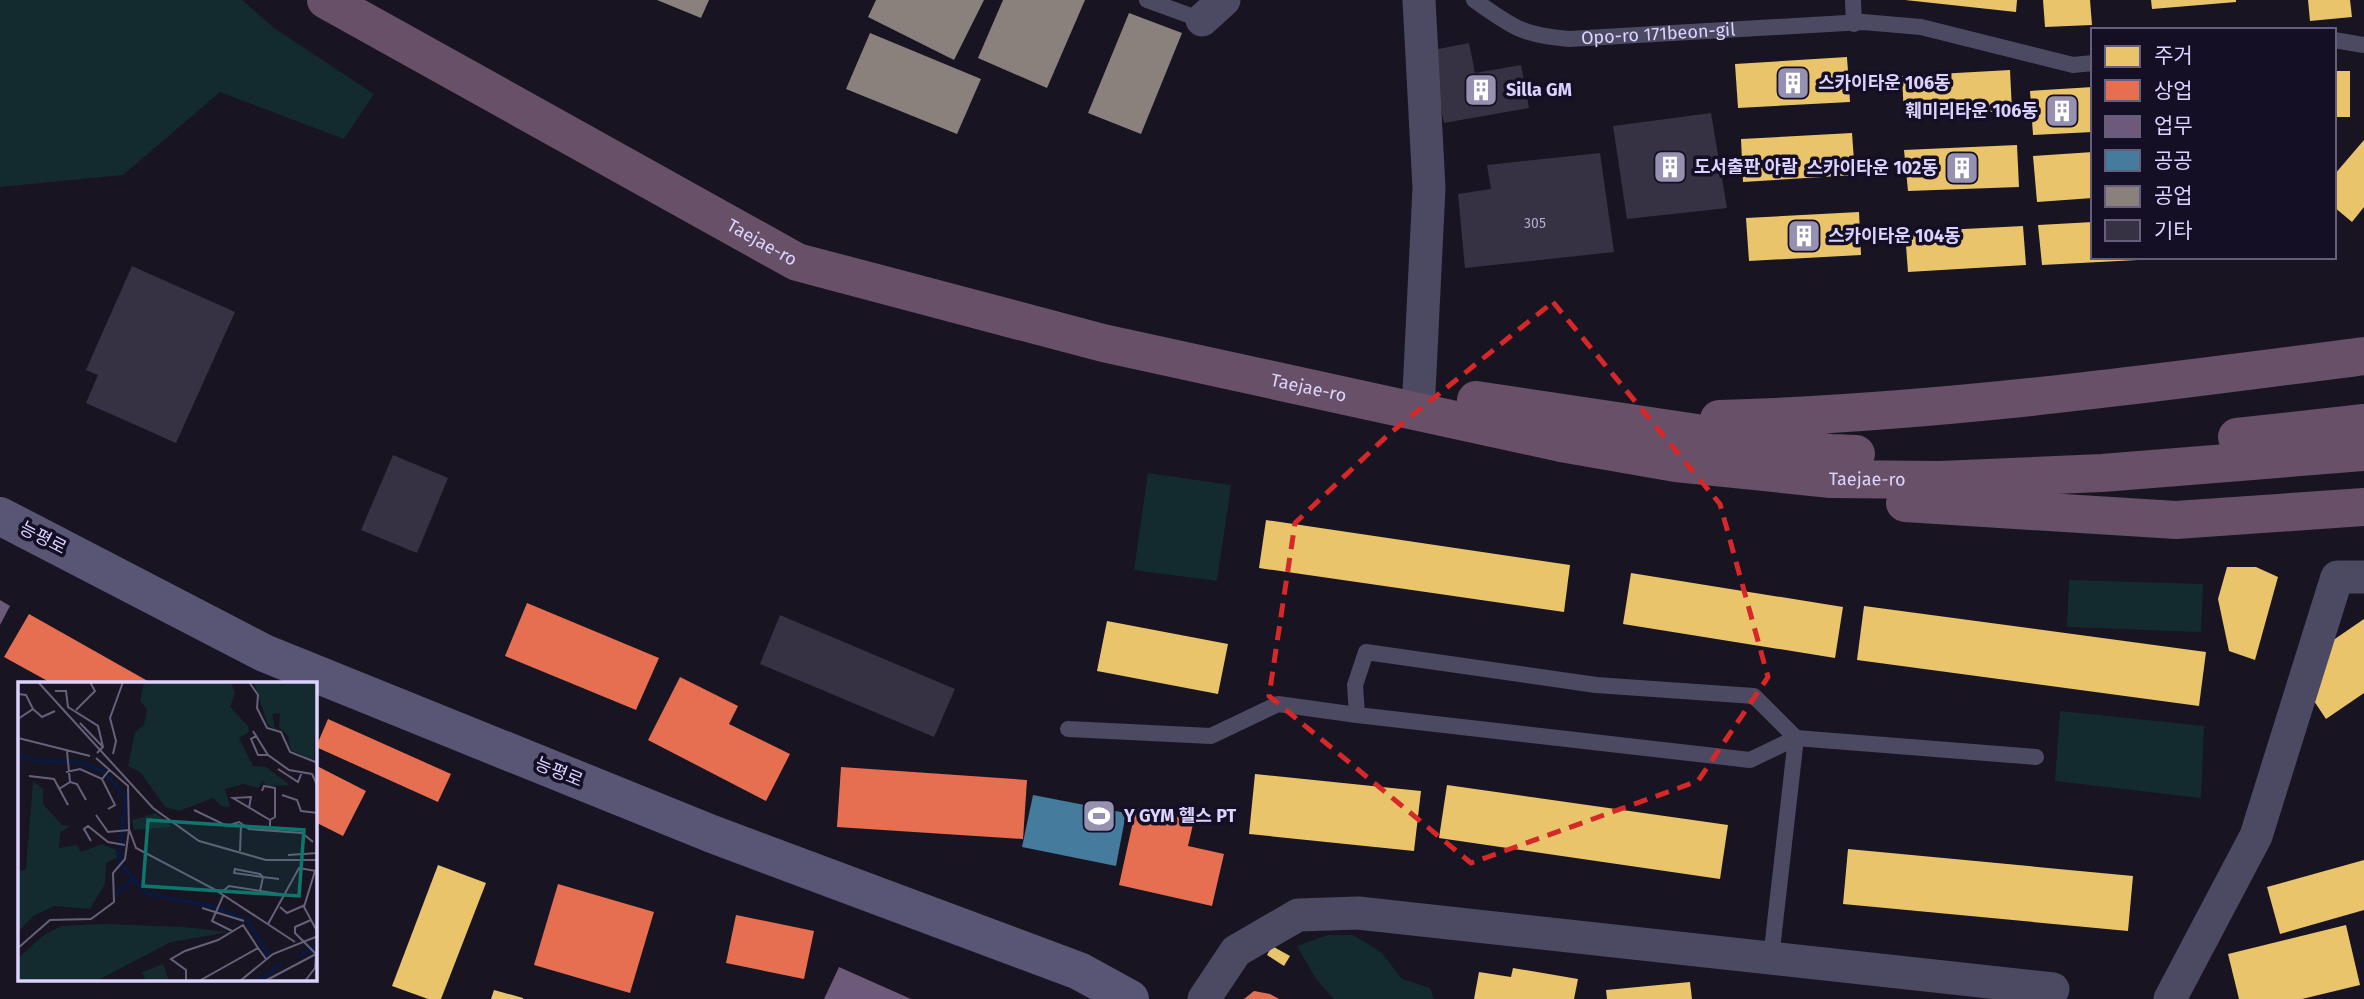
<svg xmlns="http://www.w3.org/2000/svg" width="2364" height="999" viewBox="0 0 2364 999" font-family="'Fira Sans','Noto Sans KR',sans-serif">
	<rect width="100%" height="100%" fill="#181421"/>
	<g fill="#132b2e">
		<path d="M0 0H242L274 28 374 94 344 139 220 92 123 175 0 187Z"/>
		<path d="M1148 473 1231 485 1217 581 1134 570Z"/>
		<path d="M2069 580 2203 584 2201 632 2067 627Z"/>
		<path d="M2060 711 2204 726 2201 798 2055 781Z"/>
		<path d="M1328 935H1353L1381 952 1402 979 1430 988 1434 999H1334L1316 979 1297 946Z"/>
	</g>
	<g fill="#e9c46a">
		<path d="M1905 0H2017L2016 12Z"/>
		<path d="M2043 0H2090L2092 25 2045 27Z"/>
		<path d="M2151 0H2236V2L2152 9Z"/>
		<path d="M2308 0H2350L2352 17 2310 21Z"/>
		<path d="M1847 57 1850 102 1738 108 1735 64Z"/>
		<path d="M2010 70 2012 111 1904 116 1902 76Z"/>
		<rect x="2334" y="71" width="16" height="46"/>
		<path d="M2093 87V132L2033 135 2030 91Z"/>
		<path d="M1852 133 1855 175 1743 182 1741 139Z"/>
		<path d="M2364 140V207L2352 222 2334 207V175Z"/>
		<path d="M2017 145 2019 187 1908 191 1904 150Z"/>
		<path d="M2093 152V198L2037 202 2033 156Z"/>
		<path d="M1859 212 1861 255 1749 261 1746 218Z"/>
		<path d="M2093 222V257L2157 259 2042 265 2038 225Z"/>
		<path d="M2023 226 2026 265 1908 272 1905 232Z"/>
		<path d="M1266 520 1570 565 1564 612 1259 568Z"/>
		<path d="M2227 567H2256L2278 577 2255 660 2229 651 2218 599Z"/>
		<path d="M1631 573 1843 607 1835 658 1623 624Z"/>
		<path d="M1864 606 2206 652 2199 706 1857 660Z"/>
		<path d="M2364 619V693L2326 719 2314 701 2329 643Z"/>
		<path d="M1107 621 1228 644 1218 694 1097 671Z"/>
		<path d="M1255 774 1421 791 1414 851 1249 834Z"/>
		<path d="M1447 785 1728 825 1720 879 1439 838Z"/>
		<path d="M1848 849 2133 876 2128 931 1843 904Z"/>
		<path d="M2364 860V910L2280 934 2267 887Z"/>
		<path d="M438 865 486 883 441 999H428L392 986Z"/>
		<path d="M2346 925 2360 985 2302 999H2239L2228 954Z"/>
		<path d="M1272 946 1290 956 1284 966 1267 955Z"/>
		<path d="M1513 968 1578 979 1574 999H1474L1479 972 1511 977Z"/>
		<path d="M1690 982 1692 999H1607L1606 990Z"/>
		<path d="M494 990 523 998V999H491Z"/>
	</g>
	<g fill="#e76f51">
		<path d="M527 603 659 658 636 710 505 656Z"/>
		<path d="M29 614 153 684H53L4 657Z"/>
		<path d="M680 677 738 706 729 724 790 754 766 801 648 740Z"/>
		<path d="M328 719 451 774 438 802 316 747Z"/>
		<path d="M315 765 366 791 343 836 315 822Z"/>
		<path d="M841 767 1027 780 1023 839 837 827Z"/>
		<path d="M1136 808 1194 820 1188 846 1224 854 1212 906 1119 885Z"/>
		<path d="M558 884 654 912 630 993 534 965Z"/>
		<path d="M736 915 814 931 804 979 726 963Z"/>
		<path d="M1254 991 1270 994 1279 999H1244Z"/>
	</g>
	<g fill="#6d597a">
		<path d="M0 600 10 606 0 625Z"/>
		<path d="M839 967 911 999H824Z"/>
	</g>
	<path fill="#457b9d" d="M1033 795 1126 813 1116 866 1022 847Z"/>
	<g fill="#8a817c">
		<path d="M657 0H709L701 18Z"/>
		<path d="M876 0H984L954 60 868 17Z"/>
		<path d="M1003 0H1085L1047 88 978 58Z"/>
		<path d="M1129 13 1182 33 1141 134 1088 113Z"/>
		<path d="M870 33 981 79 957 134 846 89Z"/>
	</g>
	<g fill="#363243">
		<path d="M1469 43 1475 73 1521 65 1529 108 1444 123 1428 51Z"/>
		<path d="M1711 113 1727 208 1627 219 1613 126Z"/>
		<path d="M1600 153 1614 252 1465 268 1458 194 1491 189 1487 165Z"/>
		<path d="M132 266 235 312 176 443 86 403 98 375 86 370Z"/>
		<path d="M393 455 448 478 417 553 361 530Z"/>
		<path d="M780 615 955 689 934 737 760 664Z"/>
	</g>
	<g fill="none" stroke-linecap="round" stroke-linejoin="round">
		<g stroke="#4c4962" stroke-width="16">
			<path d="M1147 0 1202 20"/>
			<path id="s1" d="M1474 0C1513 27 1521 35 1569 39L1863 22 1921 27 2073 65 2093 63"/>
			<path d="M1853 0 1854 24"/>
			<path d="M2334 40 2364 45"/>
			<path d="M1366 652 1596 685 1754 696 1796 738 1750 760 1357 715 1355 685Z"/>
			<path d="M1068 729 1211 736 1278 704 1357 715"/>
			<path d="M1771 958 1796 738 2036 757"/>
		</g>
		<g stroke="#4c4962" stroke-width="33">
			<path d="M1419 0 1429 188 1419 392"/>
			<path d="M1202 20 1224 0"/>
			<path d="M1204 999 1236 951 1298 915 1358 913 2053 989"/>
			<path d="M2170 999 2256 836 2337 577H2364"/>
		</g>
		<path stroke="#595574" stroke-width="38" d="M0 516 264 653 712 834 1079 971 1130 999"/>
		<g stroke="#675068" stroke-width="38">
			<path id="s2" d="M326 0 797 262 1103 343 1561 443 1676 463 1831 479 1940 480 2102 473 2364 452"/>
			<path d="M1476 400 1831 453 1856 454"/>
			<path d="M1719 419C1935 413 2150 384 2364 356"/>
			<path d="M2237 437 2364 423"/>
			<path d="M1905 503 2176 520 2364 507"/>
		</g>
	</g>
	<path fill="none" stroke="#d62828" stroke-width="5" stroke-dasharray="14 9" stroke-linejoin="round" d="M1553 302 1720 504 1768 677 1698 781 1471 863 1269 696 1295 523 1389 434Z"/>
	<defs>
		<symbol id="building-square" viewBox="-11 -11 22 22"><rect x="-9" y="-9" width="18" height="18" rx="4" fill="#9791b1" stroke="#150f26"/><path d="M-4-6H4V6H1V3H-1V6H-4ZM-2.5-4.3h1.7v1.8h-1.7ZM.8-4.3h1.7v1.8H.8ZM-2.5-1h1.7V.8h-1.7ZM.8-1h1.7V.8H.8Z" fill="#fff"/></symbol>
		<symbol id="stadium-square" viewBox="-11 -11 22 22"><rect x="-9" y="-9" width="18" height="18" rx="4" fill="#9791b1" stroke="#150f26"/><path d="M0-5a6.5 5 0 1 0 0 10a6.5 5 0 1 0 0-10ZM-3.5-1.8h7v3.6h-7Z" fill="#fff"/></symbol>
	</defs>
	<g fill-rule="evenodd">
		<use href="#building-square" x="1774" y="64" width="38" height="38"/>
		<use href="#building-square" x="1462" y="71" width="38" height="38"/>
		<use href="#building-square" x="2043" y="92" width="38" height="38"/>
		<use href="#building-square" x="1651" y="148" width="38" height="38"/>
		<use href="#building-square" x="1943" y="149" width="38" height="38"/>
		<use href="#building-square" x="1785" y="217" width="38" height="38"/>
		<use href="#stadium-square" x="1080" y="797" width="38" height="38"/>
	</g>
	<g text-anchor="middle" stroke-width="7" stroke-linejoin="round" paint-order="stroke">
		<g font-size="14" fill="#b2acd0">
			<text x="1535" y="228">305</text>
		</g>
		<g font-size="18" fill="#dcd4ff" stroke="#150f26">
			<text dy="6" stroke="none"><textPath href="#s1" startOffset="194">Opo-ro 171beon-gil</textPath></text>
			<text dy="6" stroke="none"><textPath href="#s2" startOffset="499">Taejae-ro</textPath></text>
			<text dy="6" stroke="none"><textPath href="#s2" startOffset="1066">Taejae-ro</textPath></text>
			<text dy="6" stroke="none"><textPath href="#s2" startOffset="1633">Taejae-ro</textPath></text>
			<text transform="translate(43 538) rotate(27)" y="6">능평로</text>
			<text transform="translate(559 772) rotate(22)" y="6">능평로</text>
		</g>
		<g font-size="18" font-weight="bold" fill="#dcd4ff" stroke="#150f26" text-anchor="start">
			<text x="1818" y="89">스카이타운 106동</text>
			<text x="1506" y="96">Silla GM</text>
			<text x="2038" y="117" text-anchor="end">훼미리타운 106동</text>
			<text x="1694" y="173">도서출판 아람</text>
			<text x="1938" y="174" text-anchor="end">스카이타운 102동</text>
			<text x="1828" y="242">스카이타운 104동</text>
			<text x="1124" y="822">Y GYM 헬스 PT</text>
		</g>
	</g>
	<g transform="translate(18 682)">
		<rect width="299" height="299" fill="#181421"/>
		<path d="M126 0H213L217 11 212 25 230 44 231 50 221 56 235 84 248 85 272 103 250 104 244 99 241 106 225 102 207 107 212 125 203 124 195 116 161 129 147 125 123 91 110 84 117 50 126 43 129 27 122 19ZM236 0H299L296 78 273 68 270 54 261 45 262 31 254 32 257 47 250 43ZM15 99 25 107V122L44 143 52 144 42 151 41 166 59 163 63 170 84 162 98 168 99 176 88 181 87 202 72 227 36 224 15 234 0 250V189L8 188ZM138 131 154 145 116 148 118 158 114 138ZM86 242 166 245 211 250 153 260 78 299H0V276L26 253 43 244ZM145 282 151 299H128L124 290Z" fill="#132b2e"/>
		<path fill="none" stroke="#0a1942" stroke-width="3.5" d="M0 73 18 79 60 80 85 89 108 115 101 172 104 184 129 212 196 225 230 239 251 274M98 212 117 195M280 275 300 263M240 299 265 281"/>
		<path fill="none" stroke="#66617a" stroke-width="2" d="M20 0 135 126 181 159 248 178H300M231 0 240 13 239 26 249 46 263 50 272 70 300 81M37 9H48L50 25 80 44 85 65 79 71M0 12 8 13 15 27M58 28 77 9 72 0M0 37 15 27 24 35 37 29M62 41 85 65M235 49 250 73M238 54 233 57 240 73H250L271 88 294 92 300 105M0 56 72 74M95 72 98 59 92 36 105 0M78 76 110 104 111 147 118 166 196 207 277 260M260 87 280 100 284 90M48 90 62 87 84 97 92 87M11 94 36 97 50 123M84 97 97 123 90 127M52 100 59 102 68 118M41 107 52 100 49 69M244 109 246 104 257 106V135L252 138V148M264 113 279 118 283 129 300 131M231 126 233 115 215 116 252 138M176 128 209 144 221 140 231 147 284 151 295 160M73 159 66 147 70 144 90 160 107 163M222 169 223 143M270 173 300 171M217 187 242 192 245 195 216 191ZM297 189 286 225 300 251M242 209 245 195 261 197M203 211 211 204 261 212M205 214 194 239 214 249M262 225 269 231 287 223M184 226 226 239M250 242 281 186 298 189M0 266 32 238 73 237 96 220 95 191 107 177 111 148 90 150 78 133M168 299V288L153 277 167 269 200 258 225 243 240 266M181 299 240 266 248 277M222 299 255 272 300 254M247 299 298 272M287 299 297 286 298 272 277 251V245L293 238"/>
		<path fill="#0f766e" fill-opacity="0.15" stroke="#0f766e" stroke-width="3.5" d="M130 138 286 148 281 214 125 204Z"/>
		<rect width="299" height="299" fill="none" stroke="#dcd4ff" stroke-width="3.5"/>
	</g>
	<rect x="2091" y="28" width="245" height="231" fill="#150f26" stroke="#655e7d" stroke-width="2"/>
	<rect x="2105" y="46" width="35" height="21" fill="#e9c46a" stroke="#655e7d" stroke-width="2"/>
	<text x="2154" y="63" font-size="21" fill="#dcd4ff">주거</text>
	<rect x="2105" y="80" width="35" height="21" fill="#e76f51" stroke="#655e7d" stroke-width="2"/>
	<text x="2154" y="98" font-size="21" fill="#dcd4ff">상업</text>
	<rect x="2105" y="116" width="35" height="21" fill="#6d597a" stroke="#655e7d" stroke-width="2"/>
	<text x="2154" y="133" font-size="21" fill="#dcd4ff">업무</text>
	<rect x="2105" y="150" width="35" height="21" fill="#457b9d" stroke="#655e7d" stroke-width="2"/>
	<text x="2154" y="168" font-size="21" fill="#dcd4ff">공공</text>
	<rect x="2105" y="186" width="35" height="21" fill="#8a817c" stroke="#655e7d" stroke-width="2"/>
	<text x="2154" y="203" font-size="21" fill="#dcd4ff">공업</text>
	<rect x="2105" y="220" width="35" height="21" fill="#363243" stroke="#655e7d" stroke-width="2"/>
	<text x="2154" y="238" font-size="21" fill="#dcd4ff">기타</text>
</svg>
